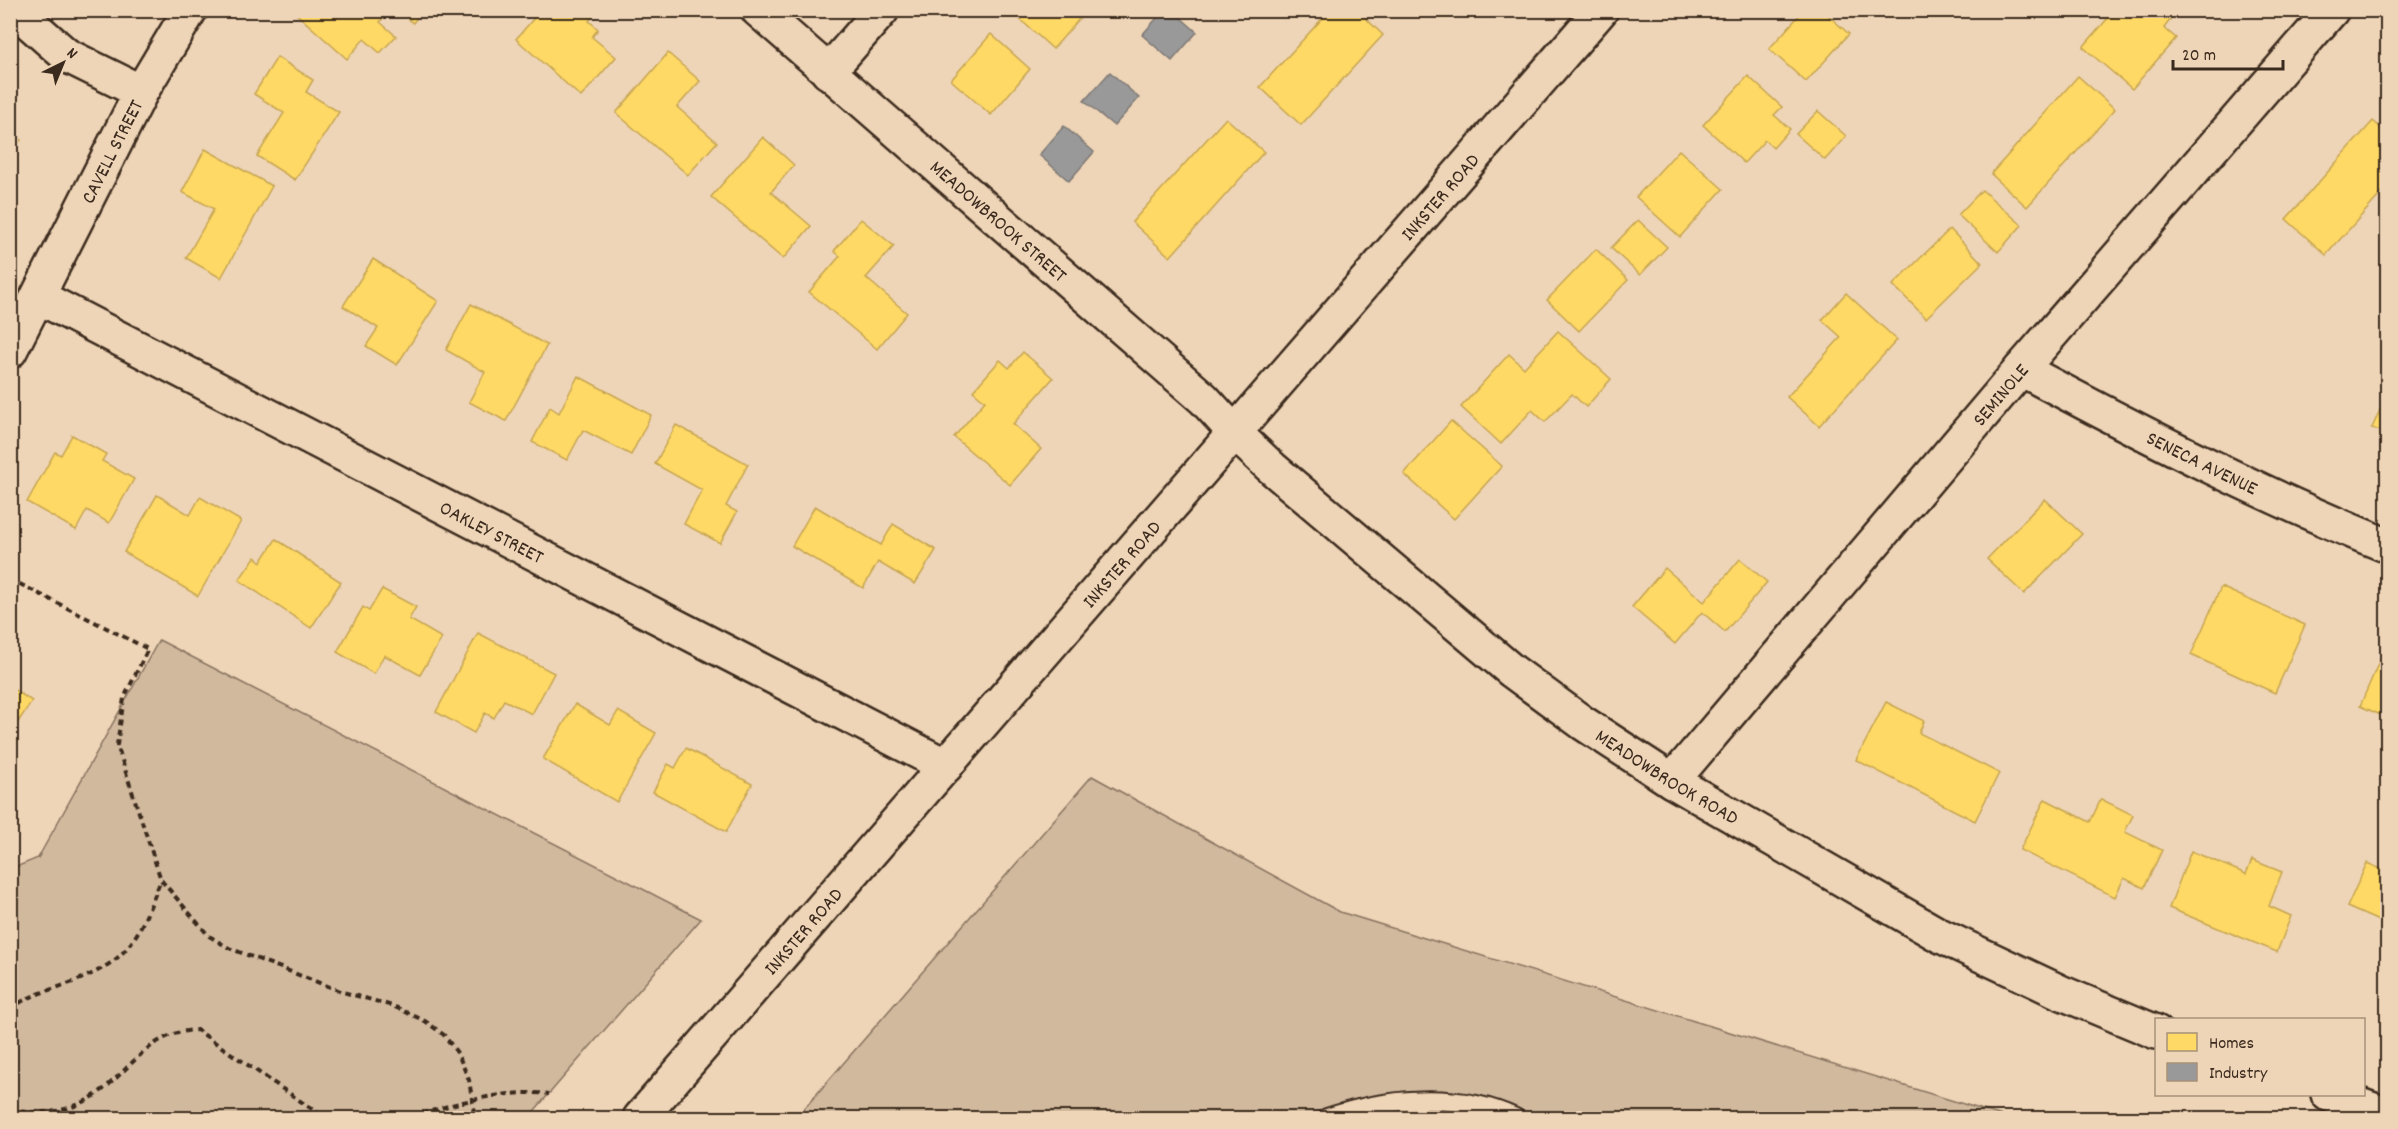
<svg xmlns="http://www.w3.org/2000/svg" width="2398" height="1129" viewBox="0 0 2398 1129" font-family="Dekko,sans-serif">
	<rect width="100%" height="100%" fill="#efd5b7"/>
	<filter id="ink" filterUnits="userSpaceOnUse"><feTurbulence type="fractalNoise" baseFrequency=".0167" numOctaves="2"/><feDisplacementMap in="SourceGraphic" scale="12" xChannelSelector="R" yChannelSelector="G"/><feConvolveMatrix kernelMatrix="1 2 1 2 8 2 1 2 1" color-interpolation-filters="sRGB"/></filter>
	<g filter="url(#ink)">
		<g fill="#d1b99e" stroke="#86725e" stroke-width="1.5">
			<path d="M159 640 701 919 528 1118H11V869L38 858Z"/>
			<path d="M1092 776 1340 912 2009 1118H796Z"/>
		</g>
		<g fill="#ffd966" stroke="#c4a450" stroke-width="1.5">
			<path d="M292 10H389L380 22 396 36 380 53 364 39 347 59Z"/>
			<path d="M399 10H423L413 23Z"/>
			<path d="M541 10H598L589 21 598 29 592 37 616 57 581 97 516 39Z"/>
			<path d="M1017 10H1087L1053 49 1014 14Z"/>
			<path d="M1330 10H1357L1383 35 1301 125 1260 87Z"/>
			<path d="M1804 10H1822L1849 34 1806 82 1769 49Z"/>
			<path d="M2115 10H2178L2164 28 2176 38 2132 89 2083 47Z"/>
			<path d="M991 34 1030 69 991 115 951 80Z"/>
			<path d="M668 53 700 81 677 107 717 142 688 175 616 113Z"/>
			<path d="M277 57 313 80 306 92 339 112 295 180 257 156 284 113 254 94Z"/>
			<path d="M1748 76 1782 107 1774 115 1790 129 1773 148 1765 140 1744 163 1703 125Z"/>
			<path d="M2078 76 2115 109 2027 207 1991 174Z"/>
			<path d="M1818 111 1846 136 1825 160 1796 134Z"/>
			<path d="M1226 118 1264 152 1170 257 1132 222Z"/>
			<path d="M2373 121 2388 134V186L2326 255 2286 219Z"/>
			<path d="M10 131 21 140 10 152Z"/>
			<path d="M763 137 794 165 771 192 811 226 783 259 711 197Z"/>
			<path d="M205 149 272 186 221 278 186 258 214 209 182 192Z"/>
			<path d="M1679 150 1723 189 1680 237 1636 197Z"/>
			<path d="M1982 190 2022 225 1998 252 1958 215Z"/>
			<path d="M861 219 894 246 866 278 907 313 877 349 809 292 840 256 834 251Z"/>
			<path d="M1638 220 1667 247 1640 275 1611 248Z"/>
			<path d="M1950 229 1982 263 1926 318 1893 285Z"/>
			<path d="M1596 249 1628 280 1579 331 1547 300Z"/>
			<path d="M373 259 438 301 397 365 366 346 378 328 343 306Z"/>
			<path d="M1846 293 1897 340 1819 426 1787 397 1841 337 1822 320Z"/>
			<path d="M471 304 547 345 506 421 469 402 485 372 446 350Z"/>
			<path d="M1558 331 1611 379 1586 407 1572 394 1545 422 1532 410 1501 444 1461 407 1509 354 1524 368Z"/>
			<path d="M1023 352 1053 378 1013 424 1041 449 1010 485 954 437 985 401 973 391 1000 360 1009 368Z"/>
			<path d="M578 376 651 415 631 455 583 430 567 460 532 442 550 407 559 413Z"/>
			<path d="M2388 392V434L2372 428Z"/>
			<path d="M1451 421 1502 466 1454 519 1404 474Z"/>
			<path d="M676 425 748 464 726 506 737 512 720 543 684 524 702 490 655 464Z"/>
			<path d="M72 435 106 454 102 461 134 479 109 523 87 510 76 530 27 502 55 452 61 455Z"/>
			<path d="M157 495 190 515 200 497 241 521 198 596 124 552Z"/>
			<path d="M2045 499 2082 534 2024 594 1987 559Z"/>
			<path d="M815 506 881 545 893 524 936 550 915 584 878 562 863 588 792 546Z"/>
			<path d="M276 539 341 582 311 628 239 580 255 557 261 562Z"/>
			<path d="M1740 559 1767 582 1725 632 1702 612 1675 644 1632 607 1665 568 1704 602Z"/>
			<path d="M2221 587 2305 625 2275 693 2191 655Z"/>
			<path d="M382 589 416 607 409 619 442 638 420 675 384 655 374 674 337 652 363 607 369 611Z"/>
			<path d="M478 633 554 673 532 714 504 700 494 718 485 713 474 733 436 712Z"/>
			<path d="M2381 657 2388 659V718L2360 706Z"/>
			<path d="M10 687 32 701 10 734Z"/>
			<path d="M1886 702 1924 721 1919 733 1999 773 1975 821 1856 760Z"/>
			<path d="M575 704 610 725 618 711 656 733 617 802 543 759Z"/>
			<path d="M686 748 752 784 726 832 653 792 668 764 675 768Z"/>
			<path d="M2045 799 2090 822 2101 799 2133 815 2125 832 2162 850 2144 888 2124 878 2115 897 2020 850Z"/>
			<path d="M2191 851 2246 874 2252 860 2282 872 2269 906 2291 916 2277 952 2169 908Z"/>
			<path d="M2367 863 2388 872V925L2347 907Z"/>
		</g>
		<g fill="#999" stroke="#7d7874" stroke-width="1.5">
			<path d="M1164 10H1172L1197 32 1172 61 1142 35Z"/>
			<path d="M1110 72 1139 98 1114 126 1084 101Z"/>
			<path d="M1064 126 1094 152 1069 181 1039 155Z"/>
		</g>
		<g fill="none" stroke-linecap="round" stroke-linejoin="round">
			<defs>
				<path id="service" d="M1327 1118C1385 1098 1458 1091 1515 1118"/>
				<g id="minor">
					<path d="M15 10 66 55 141 92"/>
					<path id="s1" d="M758 10 1204 399 1235 433 1272 468 1512 671 1583 723 1672 781 1939 935 2060 992 2156 1032"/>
					<path d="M828 72 882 10"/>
					<path id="s2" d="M39 297 946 766"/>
					<path id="s3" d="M10 351 141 92 190 10"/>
					<path id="s4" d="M2021 369C2141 433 2262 495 2388 546"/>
					<path id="s5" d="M1672 781 2021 369 2332 10"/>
					<path d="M2328 1094 2388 1115"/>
				</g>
				<g id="secondary">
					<path id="s6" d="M640 1118 1601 10"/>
				</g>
			</defs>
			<use href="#service" stroke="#3b2a1e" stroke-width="22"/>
			<use href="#minor" stroke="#3b2a1e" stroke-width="38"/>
			<use href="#secondary" stroke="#3b2a1e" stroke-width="38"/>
			<g stroke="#3b2a1e" stroke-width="4" stroke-dasharray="6 4.5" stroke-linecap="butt">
				<path d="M10 579 148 649 124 698 117 745 161 880 209 936 229 948 343 992 393 1006 425 1021 444 1035 458 1054 469 1080 475 1118"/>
				<path d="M10 1009C29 995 48 991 70 983 132 960 137 938 161 880"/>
				<path d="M10 1110C120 1129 120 1033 197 1030L325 1118"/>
				<path d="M412 1118C450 1103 508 1089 549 1094"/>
			</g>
			<use href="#service" stroke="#efd5b7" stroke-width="18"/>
			<use href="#minor" stroke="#efd5b7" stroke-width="33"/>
			<use href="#secondary" stroke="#efd5b7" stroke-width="33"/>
		</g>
	</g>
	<g text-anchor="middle" stroke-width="6" stroke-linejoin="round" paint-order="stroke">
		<g font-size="20" fill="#3b2a1e" stroke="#efd5b7">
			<text dy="7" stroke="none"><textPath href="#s3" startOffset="224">CAVELL STREET</textPath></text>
			<text dy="7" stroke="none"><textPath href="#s6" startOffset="1220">INKSTER ROAD</textPath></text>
			<text dy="7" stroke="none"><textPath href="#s1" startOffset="320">MEADOWBROOK STREET</textPath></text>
			<text dy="7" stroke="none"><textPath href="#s5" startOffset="507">SEMINOLE</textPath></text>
			<text dy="7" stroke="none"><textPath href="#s4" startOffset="204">SENECA AVENUE</textPath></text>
			<text dy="7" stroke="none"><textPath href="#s2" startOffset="510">OAKLEY STREET</textPath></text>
			<text dy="7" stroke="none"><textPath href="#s6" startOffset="734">INKSTER ROAD</textPath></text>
			<text dy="7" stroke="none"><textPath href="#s1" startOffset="1191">MEADOWBROOK ROAD</textPath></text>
			<text dy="7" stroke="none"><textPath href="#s6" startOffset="248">INKSTER ROAD</textPath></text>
		</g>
	</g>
	<rect width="2398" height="1129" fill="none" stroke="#efd5b7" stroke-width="36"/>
	<rect x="18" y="18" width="2362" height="1093" fill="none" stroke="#3b2a1e" stroke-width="2" filter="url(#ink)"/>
	<rect x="2155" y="1018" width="210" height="78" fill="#efd5b7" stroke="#a7917a" stroke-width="1.5"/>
	<rect x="2167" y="1033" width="30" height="18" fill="#ffd966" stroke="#a7917a" stroke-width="1.5"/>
	<text x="2209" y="1048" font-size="18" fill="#3b2a1e">Homes</text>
	<rect x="2167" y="1063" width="30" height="18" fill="#999999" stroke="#a7917a" stroke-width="1.5"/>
	<text x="2209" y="1078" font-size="18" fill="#3b2a1e">Industry</text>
	<g transform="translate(63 63) rotate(43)" stroke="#efd5b7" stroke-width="4.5" paint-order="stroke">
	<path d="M0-4.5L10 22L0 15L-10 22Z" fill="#3b2a1e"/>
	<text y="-9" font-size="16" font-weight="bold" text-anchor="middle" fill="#3b2a1e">N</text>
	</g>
	<path d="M2173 60v9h110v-9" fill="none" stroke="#3b2a1e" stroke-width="3"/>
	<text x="2182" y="60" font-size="18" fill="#3b2a1e" stroke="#efd5b7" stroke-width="4.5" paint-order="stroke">20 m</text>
</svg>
